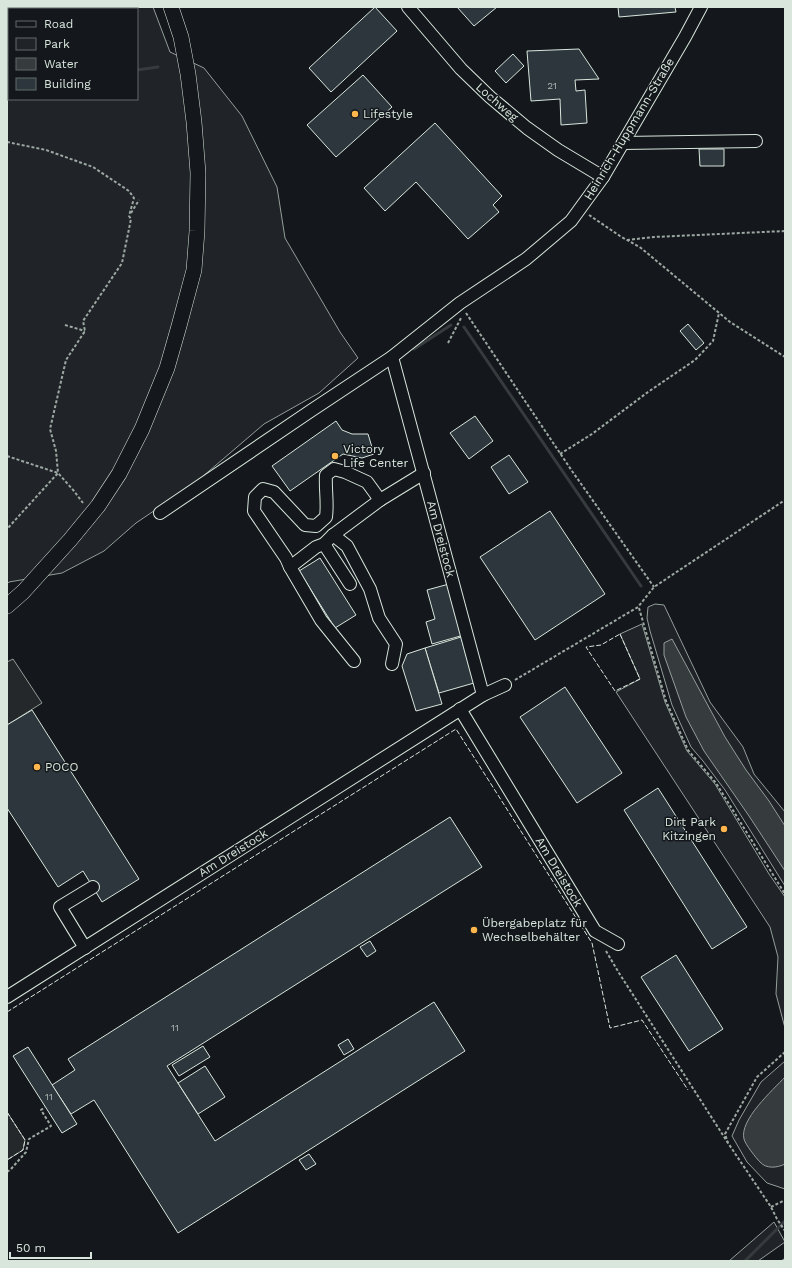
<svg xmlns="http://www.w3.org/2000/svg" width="792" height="1268" viewBox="0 0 792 1268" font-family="'Work Sans',sans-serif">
	<rect width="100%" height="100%" fill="#14181c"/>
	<g fill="#202428" stroke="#939e99" fill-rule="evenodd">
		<path d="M7 7H153L170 52 204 68 242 116 277 187 285 238 340 332 358 358 319 393 264 424 195 483 136 523 104 551 62 573 9 582 7 584ZM9 9H137V99H9Z"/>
		<path d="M655 604 664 605 710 702 743 747 754 774 785 812V886L725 790 703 761 691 747 672 705 650 631 647 618 648 607Z"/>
		<path d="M642 624 665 702 687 751 715 784 769 874 785 897V1028L776 994 778 957 770 927 616 692 640 679 620 634Z"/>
		<path d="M785 1061V1189L767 1183 747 1162 732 1136 739 1120 761 1082Z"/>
		<path d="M774 1222 785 1242 758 1261H729Z"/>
	</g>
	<g fill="#24282b" stroke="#939e99">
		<path d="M13 659 42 703 7 725V662Z"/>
		<path d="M7 1112 25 1140 23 1150 7 1160Z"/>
	</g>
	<g fill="#363b3e" stroke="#939e99">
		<path d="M672 639 725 737 746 770 769 801 785 826V871L749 816 704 751 686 717 664 655V643Z"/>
		<path d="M785 1077V1164C777 1168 766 1169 760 1162 756 1158 745 1144 744 1139 739 1120 773 1090 785 1077Z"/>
	</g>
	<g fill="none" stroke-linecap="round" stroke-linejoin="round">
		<g stroke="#363b3e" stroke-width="3">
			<path d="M32 9V7"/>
			<path d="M137 70 158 67"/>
			<path d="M7 92H9"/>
			<path d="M464 327 641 586"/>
			<path d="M414 349 451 325"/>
			<path d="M745 1261 785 1221"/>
		</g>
	</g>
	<g fill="#2c363c" stroke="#d8e6dc">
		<path d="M375 7 397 31 331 92 309 68Z"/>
		<path d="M457 7H497L474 26Z"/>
		<path d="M618 7H675L676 12 619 17Z"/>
		<path d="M579 49 599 79 575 80 576 91 585 90 587 123 561 125 560 99 531 101 527 51Z"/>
		<path d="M513 54 524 66 506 83 495 71Z"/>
		<path d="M363 75 392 107 336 157 307 125Z"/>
		<path d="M435 123 502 196 493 205 499 212 468 239 416 182 385 211 364 188Z"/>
		<path d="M699 149H724V166H700Z"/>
		<path d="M688 324 704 343 696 350 680 331Z"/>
		<path d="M475 416 493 441 469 459 450 433Z"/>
		<path d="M336 421 342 430 352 434H368L374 454 362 458 343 454 290 491 272 466Z"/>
		<path d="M509 455 528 482 509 494 491 467Z"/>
		<path d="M550 511 605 594 535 640 480 557Z"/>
		<path d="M320 558 356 615 335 628 299 571Z"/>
		<path d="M449 584 464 635 432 644 426 622 435 619 427 590Z"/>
		<path d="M461 637 474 683 439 693 425 648Z"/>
		<path d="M425 648 442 704 416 711 402 666 407 654Z"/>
		<path d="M565 687 622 773 577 803 520 717Z"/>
		<path d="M32 710 139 879 102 902 83 871 58 887 7 808V725Z"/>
		<path d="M658 788 747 927 712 949 624 810Z"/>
		<path d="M450 817 482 867 167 1066 215 1141 434 1002 465 1051 178 1233 94 1100 71 1114 52 1085 75 1070 68 1059Z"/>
		<path d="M370 941 376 951 367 957 360 947Z"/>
		<path d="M676 955 723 1029 689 1051 641 977Z"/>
		<path d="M348 1039 354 1049 344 1055 338 1045Z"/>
		<path d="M203 1046 210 1057 179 1076 172 1065Z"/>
		<path d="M28 1047 77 1124 62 1133 13 1056Z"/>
		<path d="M205 1066 225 1097 198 1114 178 1083Z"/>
		<path d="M309 1154 316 1164 306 1170 299 1160Z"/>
	</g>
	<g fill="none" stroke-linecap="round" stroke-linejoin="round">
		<defs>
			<g id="minor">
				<path d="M408 7 461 69 490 97 527 128 558 150 603 177"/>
				<path d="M623 143 756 141"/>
				<path d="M160 513 312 410 392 357 460 303 526 259 571 221 603 177 685 37 701 7"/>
				<path d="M333 535 347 546 370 589 379 618 396 644 392 664"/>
				<path d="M324 544 350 584"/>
				<path d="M290 567 286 558 254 511 255 497 263 489 274 492 305 525 316 526 326 517C328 503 325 489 326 475L334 469 345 472 367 482 380 500"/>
				<path d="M354 661 321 620 290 567 316 547 324 544 333 535 380 500 424 473"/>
				<path d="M483 695 505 685"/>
				<path d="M460 709 595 931 618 944"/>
				<path d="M85 948 60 907 93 887"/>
				<path d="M7 997 483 695 392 357"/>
			</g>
			<path id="major" d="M7 606 23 592 70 540 98 506 119 474 142 429 167 368 179 326 194 270 197 231 198 173 194 122 188 74 181 37 171 7"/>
		</defs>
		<use href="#minor" stroke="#d8e6dc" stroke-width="14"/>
		<use href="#major" stroke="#d8e6dc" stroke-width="16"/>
		<g stroke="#9da8a2" stroke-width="2" stroke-dasharray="3 2" stroke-linecap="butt">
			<path d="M24 9V7"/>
			<path d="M7 35 9 33"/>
			<path d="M7 142 46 150 93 167 129 191 134 198 129 216 131 219 122 263 83 321 85 331 66 360 50 429 56 451 58 473 7 529"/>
			<path d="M131 213 139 200"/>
			<path d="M589 215 620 236 641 248 730 322 785 357"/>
			<path d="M627 240 654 237 785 231"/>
			<path d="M466 313 572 471 654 587"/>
			<path d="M65 325 85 331"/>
			<path d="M448 343 461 318"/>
			<path d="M560 454 592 434 648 392 695 360 713 341 719 313"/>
			<path d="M7 456 58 473 74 491 83 503"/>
			<path d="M639 608 666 701 688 750 716 783 785 894"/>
			<path d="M515 680 638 607 654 587 785 500"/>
			<path d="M606 951 619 973 728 1143"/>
			<path d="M785 1052 757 1077 725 1134 728 1143 771 1207 777 1219 785 1231"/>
			<path d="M7 1172 11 1169 26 1152 29 1139 51 1126 41 1110 45 1107"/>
			<path d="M771 1207 785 1200"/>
			<path d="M782 1261 785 1259"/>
		</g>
		<use href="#minor" stroke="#14181c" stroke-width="12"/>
		<use href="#major" stroke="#14181c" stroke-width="15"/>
		<g stroke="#d8e6dc" stroke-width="1" stroke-dasharray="5 2" stroke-linecap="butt">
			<path d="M620 634 640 679 615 691 586 647 601 645Z"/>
			<path d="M7 1012 456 729 592 943 610 1028 642 1020 688 1090"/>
			<path d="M7 1112 25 1140 23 1150 7 1160"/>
		</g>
	</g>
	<g fill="#ffb74d" stroke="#14181c" stroke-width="1.5">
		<circle cx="355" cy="114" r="4"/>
		<circle cx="335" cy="456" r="4"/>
		<circle cx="37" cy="767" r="4"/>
		<circle cx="724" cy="829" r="4"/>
		<circle cx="474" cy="930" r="4"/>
	</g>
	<g text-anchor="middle" stroke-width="3" stroke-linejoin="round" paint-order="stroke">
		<g font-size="10" fill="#adbab4">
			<text x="552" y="89">21</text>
			<text x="175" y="1031">11</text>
			<text x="49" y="1100">11</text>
		</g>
		<g font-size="12" fill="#d8e6dc" stroke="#14181c">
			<text transform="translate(497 102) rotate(41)" y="4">Lochweg</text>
			<text transform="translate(629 129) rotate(-59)" y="4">Heinrich-Huppmann-Straße</text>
			<text transform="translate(441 539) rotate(75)" y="4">Am Dreistock</text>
			<text transform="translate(233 853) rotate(-32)" y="4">Am Dreistock</text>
			<text transform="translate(559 872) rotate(59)" y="4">Am Dreistock</text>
		</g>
		<g font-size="12" fill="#d8e6dc" stroke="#14181c" text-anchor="start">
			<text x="363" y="118">Lifestyle</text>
			<text x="343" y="453">Victory<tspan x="343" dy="14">Life Center</tspan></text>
			<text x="45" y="771">POCO</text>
			<text x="716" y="826" text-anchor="end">Dirt Park<tspan x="716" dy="14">Kitzingen</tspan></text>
			<text x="482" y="927">Übergabeplatz für<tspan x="482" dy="14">Wechselbehälter</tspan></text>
		</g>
	</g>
	<rect width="792" height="1268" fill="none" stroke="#d8e6dc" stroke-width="16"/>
	<rect x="8" y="8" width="130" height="92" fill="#14181c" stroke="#626a69"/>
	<rect x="16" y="21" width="20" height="6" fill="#14181c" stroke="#626a69"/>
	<text x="44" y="28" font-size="12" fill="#d8e6dc">Road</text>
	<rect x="16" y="38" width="20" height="12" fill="#202428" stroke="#626a69"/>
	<text x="44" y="48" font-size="12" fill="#d8e6dc">Park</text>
	<rect x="16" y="58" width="20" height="12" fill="#363b3e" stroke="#626a69"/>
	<text x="44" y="68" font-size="12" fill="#d8e6dc">Water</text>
	<rect x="16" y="78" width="20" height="12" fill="#2c363c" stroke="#626a69"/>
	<text x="44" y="88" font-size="12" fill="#d8e6dc">Building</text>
	<path d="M10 1252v6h81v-6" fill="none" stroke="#d8e6dc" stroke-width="2"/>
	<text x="16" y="1252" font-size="12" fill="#d8e6dc" stroke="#14181c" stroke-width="3" paint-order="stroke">50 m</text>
</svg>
